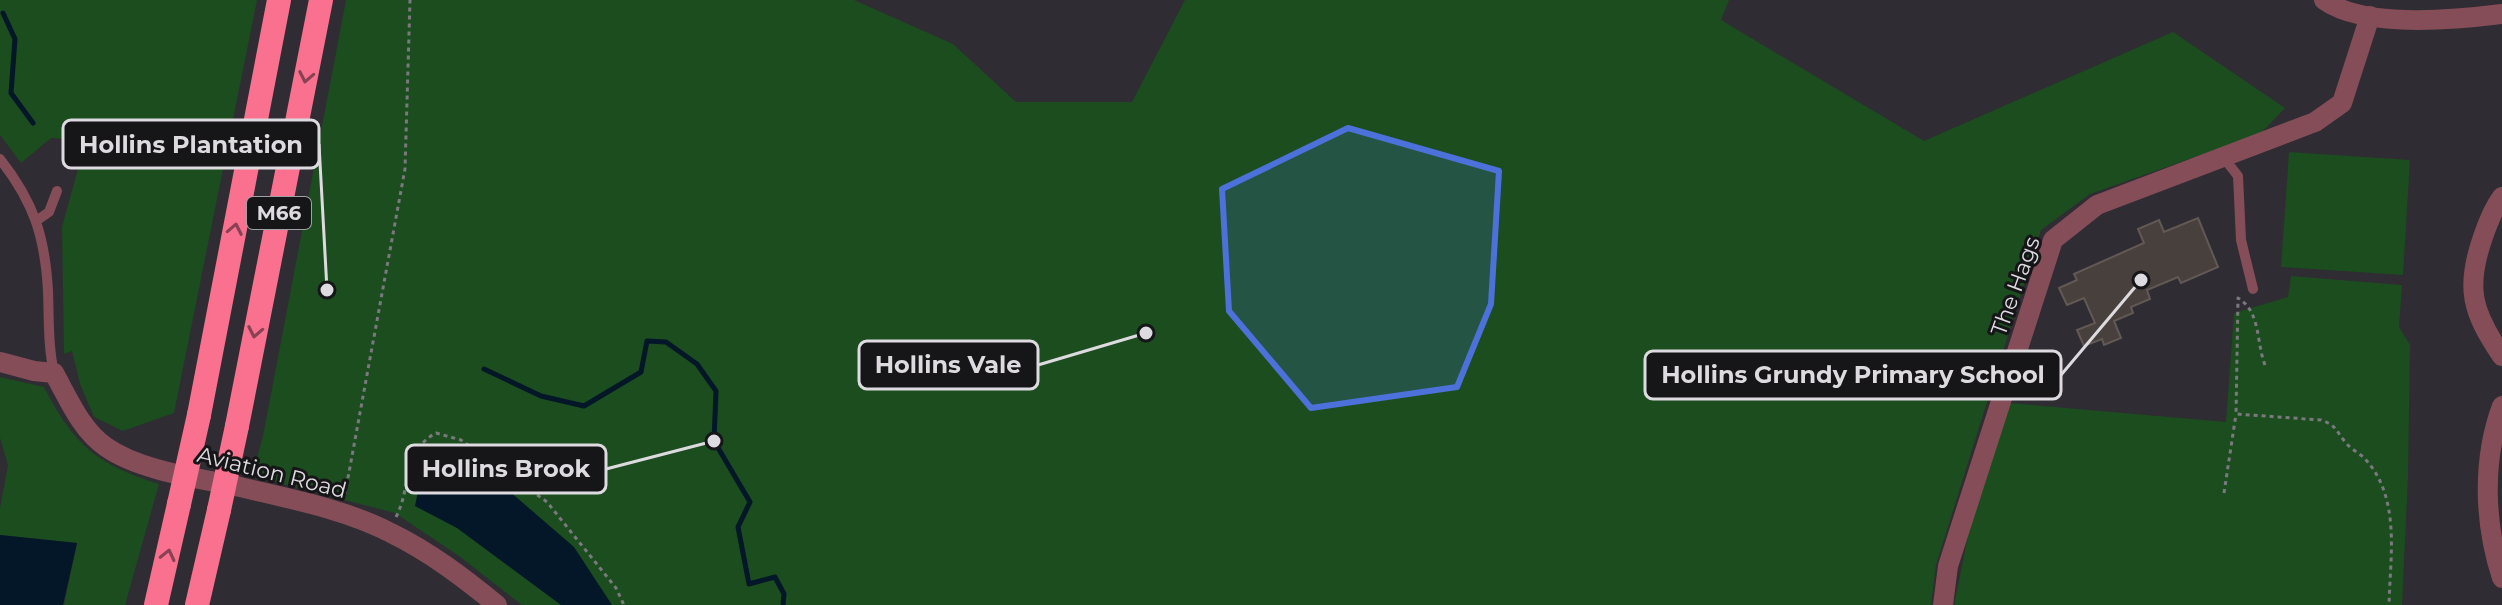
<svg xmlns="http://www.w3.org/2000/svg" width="2502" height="605" viewBox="0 0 2502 605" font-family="Montserrat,sans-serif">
	<rect width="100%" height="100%" fill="#2f2c33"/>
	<g fill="#1b4d1f">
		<path d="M0 0H257L174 413 123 431 94 417 80 384 72 351 64 354 62 227 86 140 51 138 21 163 0 135Z"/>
		<path d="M346 0H854L953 44 1016 102H1132L1185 0H1729L1721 20 1924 141 2173 32 2285 108 2260 134 2090 194 2041 230 1936 565 1931 605H522L459 556 395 513 252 476 263 436Z"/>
		<path d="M2289 152 2410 160 2403 275 2281 267Z"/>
		<path d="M2291 276 2402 285 2399 327 2410 345 2408 477 2402 605H1954L1968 536 2010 403 2226 422 2234 313 2288 297Z"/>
		<path d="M0 377 44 387C74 445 96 464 159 484L125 605H64L77 543 0 535V508L8 465 0 438Z"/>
	</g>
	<g fill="#031728">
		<path d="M427 446 441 450 501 484 574 547 612 605H561L457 528 415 506Z"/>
		<path d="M0 535 77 543 63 605H0Z"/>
	</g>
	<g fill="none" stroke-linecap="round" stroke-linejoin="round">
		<g stroke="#031728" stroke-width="5">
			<path d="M3 13 15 39 11 93 33 123"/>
			<path d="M484 369 541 396 584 406 641 372 647 341 666 342 697 364 716 391 714 441 750 502 738 527 749 584 775 577 784 594 783 605"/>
		</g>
	</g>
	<path fill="#48403c" stroke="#625955" stroke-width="2" d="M2198 218 2218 267 2181 283 2178 277 2147 290 2150 299 2131 307 2133 313 2114 321 2121 338 2104 345 2102 339 2084 346 2077 330 2095 323 2084 298 2067 305 2059 288 2077 280 2074 274 2144 243 2138 229 2159 220 2164 232Z"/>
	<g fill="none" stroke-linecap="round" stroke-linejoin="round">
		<g stroke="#7b797f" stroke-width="3" stroke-dasharray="4 4" stroke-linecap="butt">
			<path d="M2265 365C2256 342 2261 312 2238 298L2236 414 2321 420C2338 426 2336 432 2347 444 2352 450 2361 454 2366 460 2401 499 2390 557 2389 605"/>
			<path d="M2224 493 2236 414"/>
			<path d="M345 494 405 169 410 0"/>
			<path d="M396 517C412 486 402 451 436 433L461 440 547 502 616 588 624 605"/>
		</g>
		<g stroke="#854d57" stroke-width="10">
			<path d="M2223 157 2238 176 2241 240 2253 289"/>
			<path d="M0 159C34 202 45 237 48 291 49 319 48 346 54 373"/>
			<path d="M36 221 49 212 57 191"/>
		</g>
		<g stroke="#854d57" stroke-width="20">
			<path d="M2324 0C2364 29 2455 20 2502 14"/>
			<path d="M2502 197C2493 209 2488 222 2483 237 2465 288 2472 312 2502 356"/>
			<path d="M0 362 34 371 54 373C68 398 81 430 106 447 140 471 199 478 240 487 290 499 345 509 391 533 430 552 464 578 497 605"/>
			<path d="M2502 406C2482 460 2484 523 2502 578"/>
			<path d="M1943 605 1948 566 2053 240 2097 205 2315 122 2342 103 2370 16"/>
		</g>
		<g stroke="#fa708f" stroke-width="24">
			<path d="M199 415 279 0"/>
			<path d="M237 426 321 0"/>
			<path d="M156 605 179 504"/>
			<path d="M197 605 219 510"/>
		</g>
		<g stroke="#fa708f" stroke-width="24">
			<path d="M179 504 199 415"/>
			<path d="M219 510 237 426"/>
		</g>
	</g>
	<defs><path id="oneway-chevron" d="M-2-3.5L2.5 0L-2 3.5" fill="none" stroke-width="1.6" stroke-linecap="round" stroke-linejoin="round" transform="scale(2)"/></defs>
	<g stroke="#884254">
		<use href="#oneway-chevron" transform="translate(306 77) rotate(101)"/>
		<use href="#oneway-chevron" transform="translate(235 229) rotate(-79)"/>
		<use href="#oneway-chevron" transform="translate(255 332) rotate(101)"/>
		<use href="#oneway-chevron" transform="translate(168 555) rotate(-77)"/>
	</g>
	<path fill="#4d71da" fill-opacity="0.2" stroke="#4d71da" stroke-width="6" stroke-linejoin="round" d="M1348 128 1499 171 1491 304 1457 387 1311 408 1229 311 1222 189Z"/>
	<g text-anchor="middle" stroke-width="6" stroke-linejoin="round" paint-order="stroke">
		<rect fill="#161518" stroke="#a1a0a4" stroke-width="2" x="247" y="197" width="64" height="32" rx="6"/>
		<g font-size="20" font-weight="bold" fill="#dddbe0">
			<text x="279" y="220">M66</text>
		</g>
		<g font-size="22" fill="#dddbe0" stroke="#161518">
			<text transform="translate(2015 286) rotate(-70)" y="8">The Hags</text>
			<text transform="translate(272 472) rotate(14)" y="8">Aviation Road</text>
		</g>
	</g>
	<path fill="none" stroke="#dddbe0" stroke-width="3" d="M327 290L319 144M1146 333L1038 365M2141 280L2061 375M714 441L606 469"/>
	<g fill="#dddbe0" stroke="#161518" stroke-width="3">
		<circle cx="327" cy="290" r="8"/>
		<circle cx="1146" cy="333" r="8"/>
		<circle cx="2141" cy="280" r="8"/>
		<circle cx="714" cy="441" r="8"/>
	</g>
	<g fill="#161518" stroke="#dddbe0" stroke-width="3">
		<rect x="63" y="120" width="256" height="48" rx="8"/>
		<rect x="859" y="341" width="179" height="48" rx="8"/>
		<rect x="1645" y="351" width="416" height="48" rx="8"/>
		<rect x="406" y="445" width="200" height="48" rx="8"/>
	</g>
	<g font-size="24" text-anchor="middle" font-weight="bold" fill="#dddbe0">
		<text x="191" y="153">Hollins Plantation</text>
		<text x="948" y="373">Hollins Vale</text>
		<text x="1853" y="383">Hollins Grundy Primary School</text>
		<text x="506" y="477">Hollins Brook</text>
	</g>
</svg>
